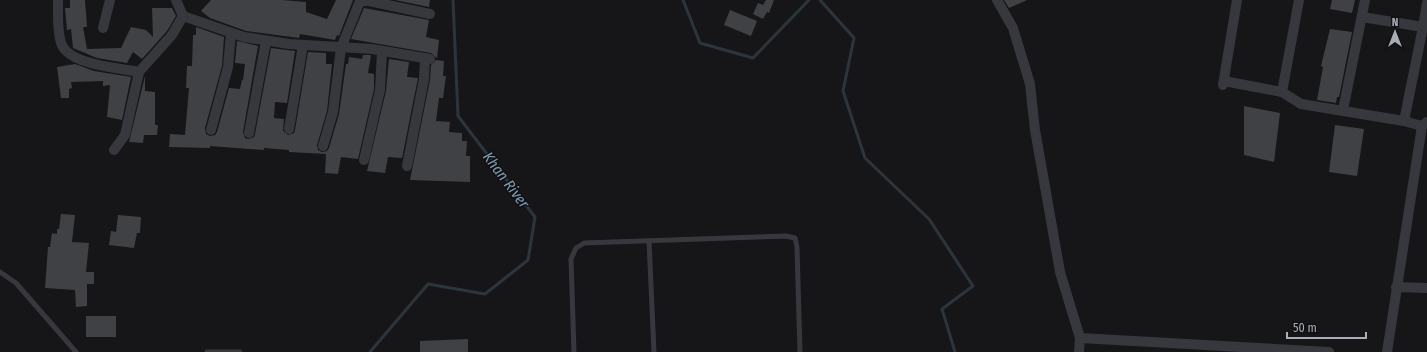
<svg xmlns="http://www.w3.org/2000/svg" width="1427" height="352" viewBox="0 0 1427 352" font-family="'Fira Sans Condensed',sans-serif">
	<rect width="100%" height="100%" fill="#161618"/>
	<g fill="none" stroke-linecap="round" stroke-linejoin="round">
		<g stroke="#2c353c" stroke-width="3">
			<path d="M683 0 700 43 753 58 809 0"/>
			<path d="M820 0 854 38 843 91 865 158 929 219 973 286 942 309 955 352"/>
			<path d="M370 352 428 284 485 294 528 260 535 217 458 116 453 0"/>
		</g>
	</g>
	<g fill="#404145">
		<path d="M70 0H85L87 27H83L87 49 121 48 131 27 146 30 153 37 152 8H172L176 16 167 31 142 59 133 52 127 63 97 58 73 48 71 29 67 30 65 8H70Z"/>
		<path d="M211 0H282L306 2V12L327 19 336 0H353L339 36 337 35 335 40 300 34 299 38 246 31 210 18 201 11Z"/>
		<path d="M395 0H430L429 7Z"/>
		<path d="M766 0H774L769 13 767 12 763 19 753 14 758 3 763 5Z"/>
		<path d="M1004 0H1027L1009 8Z"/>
		<path d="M1332 0H1355L1352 13 1330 9Z"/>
		<path d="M364 8 429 20 426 37 439 40 437 58 431 53 351 39Z"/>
		<path d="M730 10 757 21 751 36 724 25Z"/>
		<path d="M196 27 224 37 222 66 205 128 206 134 210 136 215 135 217 132 229 88 240 89 242 80H243L245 64 235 63 237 41 258 46 243 132 245 138 248 139 254 137 255 134 271 48 295 51 287 103 275 102 274 118 284 119 283 131 288 135 294 133 295 130 308 52 326 53V64H332L327 111 317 145 318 150 322 152 327 151 329 148 339 114 346 64H348L349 57 362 59 363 55H371L368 73 374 74V89L358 159 341 157 338 174 325 173 326 154 289 152V150L264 148V150L210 146V148L169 147 170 134 185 135 189 88H186L187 66H192L193 35H196Z"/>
		<path d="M1330 29 1352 32 1339 97H1337L1336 103 1317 100 1323 67 1321 66Z"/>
		<path d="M389 59 409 62 407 77 418 78 402 158 388 157 385 173 367 171 386 91Z"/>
		<path d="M436 60 444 61 443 76H446L443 98H439L436 121 450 122 449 132 462 133V141H467L466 156H470V182L410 180 430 80 431 65Z"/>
		<path d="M75 64 94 71 131 77 122 120 107 117 110 85 103 86V81L71 82 72 88 69 89V98H61L57 67Z"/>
		<path d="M145 76V91L155 92V125H158L157 135H144L143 143 129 142Z"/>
		<path d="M1244 106 1280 113 1274 162 1244 155Z"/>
		<path d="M1335 125 1364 129 1357 176 1329 172Z"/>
		<path d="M61 214 75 215 72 242 89 243 86 272H94V284H87V306L76 307 75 290 45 288 48 247H50L52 233 57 234V229H59Z"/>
		<path d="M118 215 141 217 140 233H137L134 248 109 245 111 231 116 232Z"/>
		<rect x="86" y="316" width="30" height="21"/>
		<path d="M468 339V352H420V341Z"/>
	</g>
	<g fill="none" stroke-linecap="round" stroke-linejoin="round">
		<g stroke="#37383d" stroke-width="5">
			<path d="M649 241 654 352"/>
			<path d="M0 272 16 283 76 352"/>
			<path d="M207 352H240"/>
			<path d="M574 352 571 259 576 248 584 243 786 236 795 238 797 247 800 352"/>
		</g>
		<g stroke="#37383d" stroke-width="10">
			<path d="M58 0C58 14 57 30 61 43 68 65 119 68 139 72"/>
			<path d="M176 0 183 16 244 37 289 44 372 49 430 59"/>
			<path d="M997 0 1013 28 1030 84 1035 130 1060 272 1080 338 1329 352"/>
			<path d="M1362 17 1423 27 1427 3"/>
			<path d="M103 28 110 0"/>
			<path d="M1224 81 1282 92 1299 0"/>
			<path d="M1223 85 1237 0"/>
			<path d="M1282 92 1301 104 1404 121 1422 126"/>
			<path d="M1343 110 1365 0"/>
			<path d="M1404 121 1423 27"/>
			<path d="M289 129 303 45"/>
			<path d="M211 130 228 67 231 33"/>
			<path d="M249 133 266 41"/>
			<path d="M323 146 333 112 341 48 360 1H369L430 14"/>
			<path d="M114 150 125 135 139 72 172 35 183 16"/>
			<path d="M364 160 380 90 382 51"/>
			<path d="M407 166 424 79 425 58"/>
			<path d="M1396 287 1427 288"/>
			<path d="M1079 352 1080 338"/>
			<path d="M1387 352 1422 126 1427 122"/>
		</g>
	</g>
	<g text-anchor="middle" stroke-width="3" stroke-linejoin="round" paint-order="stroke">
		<g font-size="15" font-style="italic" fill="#7f9bb3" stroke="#111113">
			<text transform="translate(506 180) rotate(53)" y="5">Khan River</text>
		</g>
	</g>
	<g transform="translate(1395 32)" stroke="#111113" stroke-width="3" paint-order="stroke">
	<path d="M0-3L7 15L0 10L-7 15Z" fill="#a8adb8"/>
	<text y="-6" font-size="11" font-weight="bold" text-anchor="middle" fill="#a8adb8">N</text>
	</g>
	<path d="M1287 332v6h79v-6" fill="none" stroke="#a8adb8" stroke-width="2"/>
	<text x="1293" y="332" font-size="12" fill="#a8adb8" stroke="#111113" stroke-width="3" paint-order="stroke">50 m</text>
</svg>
